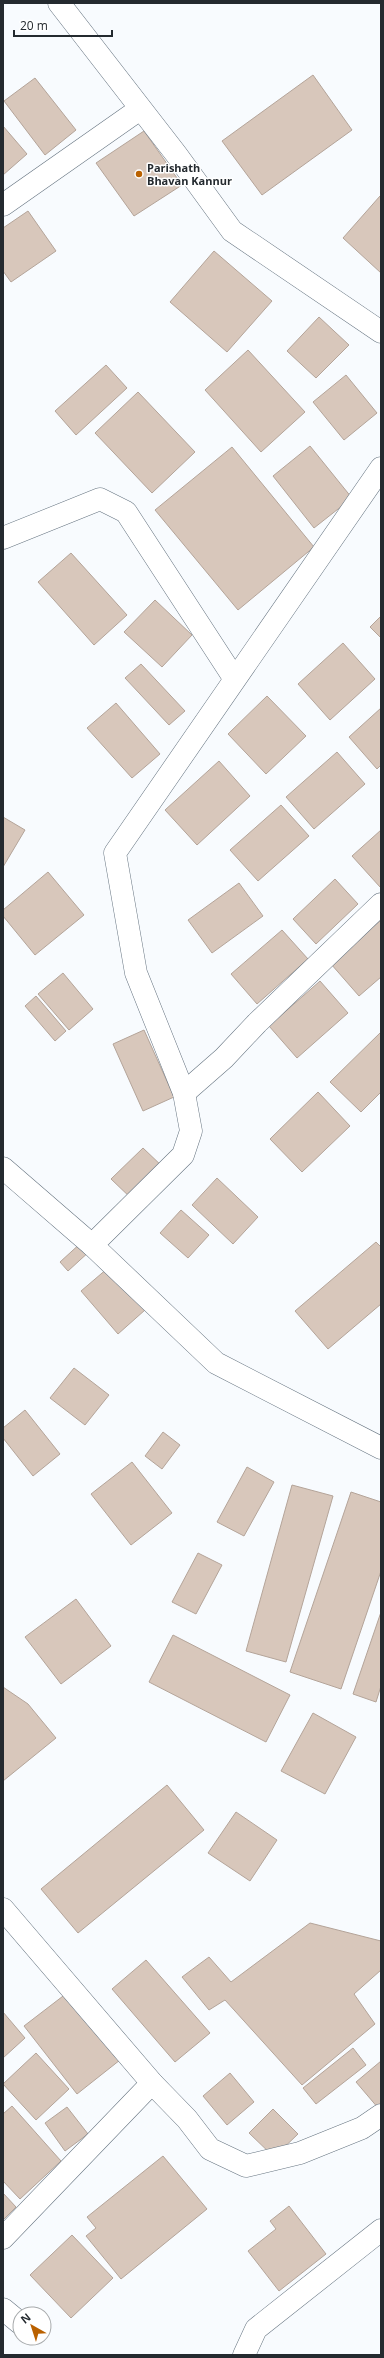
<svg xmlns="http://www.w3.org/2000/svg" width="384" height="2358" viewBox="0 0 384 2358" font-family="'Open Sans',sans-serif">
	<rect width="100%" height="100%" fill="#f8fbfe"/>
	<g fill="#d8c7bb" stroke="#b4a499">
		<path d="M313 75 352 130 262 195 222 141Z"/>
		<path d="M35 78 76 130 45 155 4 101Z"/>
		<path d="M3 126 27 154 3 175Z"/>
		<path d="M144 131 182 185 134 216 96 163Z"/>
		<path d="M380 196 381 197V273L343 238Z"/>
		<path d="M28 211 56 251 11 282 3 271V228Z"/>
		<path d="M214 251 272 301 227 352 170 302Z"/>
		<path d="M319 317 349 345 316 378 287 351Z"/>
		<path d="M248 350 305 412 261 452 205 390Z"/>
		<path d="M106 365 127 388 76 435 55 411Z"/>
		<path d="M346 375 377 413 344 440 313 402Z"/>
		<path d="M138 392 195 452 152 493 95 433Z"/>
		<path d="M310 446 352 498 314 528 273 476Z"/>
		<path d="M232 447 314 547 238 610 155 510Z"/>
		<path d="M71 553 127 615 94 645 38 582Z"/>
		<path d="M155 600 192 635 162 667 124 632Z"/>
		<path d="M381 616V638L370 627Z"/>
		<path d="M343 643 375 679 330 720 298 684Z"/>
		<path d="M141 664 185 711 169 725 125 678Z"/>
		<path d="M267 696 306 736 266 774 228 734Z"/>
		<path d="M116 703 160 754 132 778 87 728Z"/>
		<path d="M381 708V765L377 769 349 737Z"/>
		<path d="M337 752 365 784 314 829 286 797Z"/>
		<path d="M219 761 250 796 197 845 165 810Z"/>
		<path d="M281 805 309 836 258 881 230 850Z"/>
		<path d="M3 817 25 830 3 867Z"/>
		<path d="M381 830V886L380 887 352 856Z"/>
		<path d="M48 872 84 915 35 955 3 916V910Z"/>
		<path d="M335 879 358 904 316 944 293 919Z"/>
		<path d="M239 883 263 916 212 953 188 920Z"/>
		<path d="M381 920V977L359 996 331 964Z"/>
		<path d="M282 930 308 959 257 1004 231 974Z"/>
		<path d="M63 973 93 1009 69 1030 38 994Z"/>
		<path d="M320 981 348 1013 297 1058 269 1026Z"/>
		<path d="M36 996 66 1031 55 1041 25 1006Z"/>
		<path d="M144 1030 174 1097 143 1111 113 1044Z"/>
		<path d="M381 1032V1092L361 1112 330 1082Z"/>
		<path d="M318 1092 350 1126 302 1172 270 1139Z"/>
		<path d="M143 1148 164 1168 133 1200 111 1179Z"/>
		<path d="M217 1178 258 1217 233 1244 192 1205Z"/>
		<path d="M181 1210 209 1235 188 1258 160 1233Z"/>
		<path d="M83 1241 91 1250 68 1271 60 1262Z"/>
		<path d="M376 1242 381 1247V1304L328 1349 295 1311Z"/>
		<path d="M108 1268 145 1310 118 1334 81 1291Z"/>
		<path d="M74 1368 109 1395 85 1425 50 1398Z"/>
		<path d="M25 1410 60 1454 33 1476 3 1438V1428Z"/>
		<path d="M163 1432 180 1445 162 1469 145 1456Z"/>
		<path d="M132 1462 172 1513 131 1545 91 1494Z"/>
		<path d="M247 1467 274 1482 244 1536 217 1522Z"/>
		<path d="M292 1485 333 1496 286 1662 246 1651Z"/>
		<path d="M351 1492 381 1502V1571L341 1689 290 1672Z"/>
		<path d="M198 1553 222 1565 196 1614 172 1602Z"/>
		<path d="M76 1599 111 1646 61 1684 25 1637Z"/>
		<path d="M381 1612V1686L376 1702 353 1694Z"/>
		<path d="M173 1635 290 1695 266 1742 149 1682Z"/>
		<path d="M3 1687 28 1704 56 1738 3 1781Z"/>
		<path d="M313 1713 356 1737 325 1794 281 1771Z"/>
		<path d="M167 1785 204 1830 78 1933 41 1889Z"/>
		<path d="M236 1812 277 1840 250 1881 208 1853Z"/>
		<path d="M310 1923 381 1941V1970L354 1994 375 2024 302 2085 225 2000 209 2010 182 1977 209 1957 231 1982Z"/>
		<path d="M146 1960 210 2033 175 2062 112 1989Z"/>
		<path d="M67 1993 120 2060 77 2094 24 2026Z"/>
		<path d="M3 2012 25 2038 3 2058Z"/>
		<path d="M353 2048 366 2065 316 2104 303 2088Z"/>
		<path d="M36 2053 69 2089 36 2120 3 2084Z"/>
		<path d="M381 2061V2107L379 2109 356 2082Z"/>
		<path d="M230 2073 254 2102 227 2125 203 2096Z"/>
		<path d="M12 2106 61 2161 20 2199 3 2181V2114Z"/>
		<path d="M67 2107 88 2134 65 2151 45 2123Z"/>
		<path d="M273 2109 298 2134 274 2157 249 2133Z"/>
		<path d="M163 2156 207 2209 121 2279 86 2236 96 2228 87 2217Z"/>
		<path d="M3 2193 16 2207 3 2220Z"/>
		<path d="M289 2206 326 2254 279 2291 248 2251 276 2229 270 2221Z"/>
		<path d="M72 2235 113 2278 71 2318 30 2275Z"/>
	</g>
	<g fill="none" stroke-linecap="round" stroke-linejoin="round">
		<defs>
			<g id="minor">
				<path d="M59 3 176 154 232 231 381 332"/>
				<path d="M3 205 140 109"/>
				<path d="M381 468 115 853 136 973 184 1093 191 1131 183 1155 92 1245 216 1363 381 1448"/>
				<path d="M3 538 100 499 126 512 234 678"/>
				<path d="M184 1093 224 1058 257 1023 381 904"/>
				<path d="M3 1168 92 1245"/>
				<path d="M3 1909 152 2083 187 2119 210 2149 246 2166 300 2153 362 2128 381 2115"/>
				<path d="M3 2238 152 2083"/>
				<path d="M3 2309 20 2323"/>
				<path d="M244 2355 256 2329 381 2230"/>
			</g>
		</defs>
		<use href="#minor" stroke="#667480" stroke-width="23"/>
		<use href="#minor" stroke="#fff" stroke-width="22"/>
	</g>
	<circle fill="#ba6100" stroke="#fff" stroke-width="1.5" cx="139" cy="174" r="4"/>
	<g text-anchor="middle" stroke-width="3" stroke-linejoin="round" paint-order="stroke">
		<g font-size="11" font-weight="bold" fill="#242a2f" stroke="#fff" text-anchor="start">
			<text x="147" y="172">Parishath<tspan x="147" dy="13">Bhavan Kannur</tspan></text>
		</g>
	</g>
	<rect width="384" height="2358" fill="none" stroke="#242a2f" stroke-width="8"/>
	<g transform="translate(32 2326) rotate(321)"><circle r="19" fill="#ffffff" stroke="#a7aaac"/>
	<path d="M0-3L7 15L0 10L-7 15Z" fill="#ba6100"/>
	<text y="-6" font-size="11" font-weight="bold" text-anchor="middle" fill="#242a2f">N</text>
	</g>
	<path d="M14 30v6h98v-6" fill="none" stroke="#242a2f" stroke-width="2"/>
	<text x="20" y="30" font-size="12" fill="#242a2f" stroke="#ffffff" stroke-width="3" paint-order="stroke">20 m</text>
</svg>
